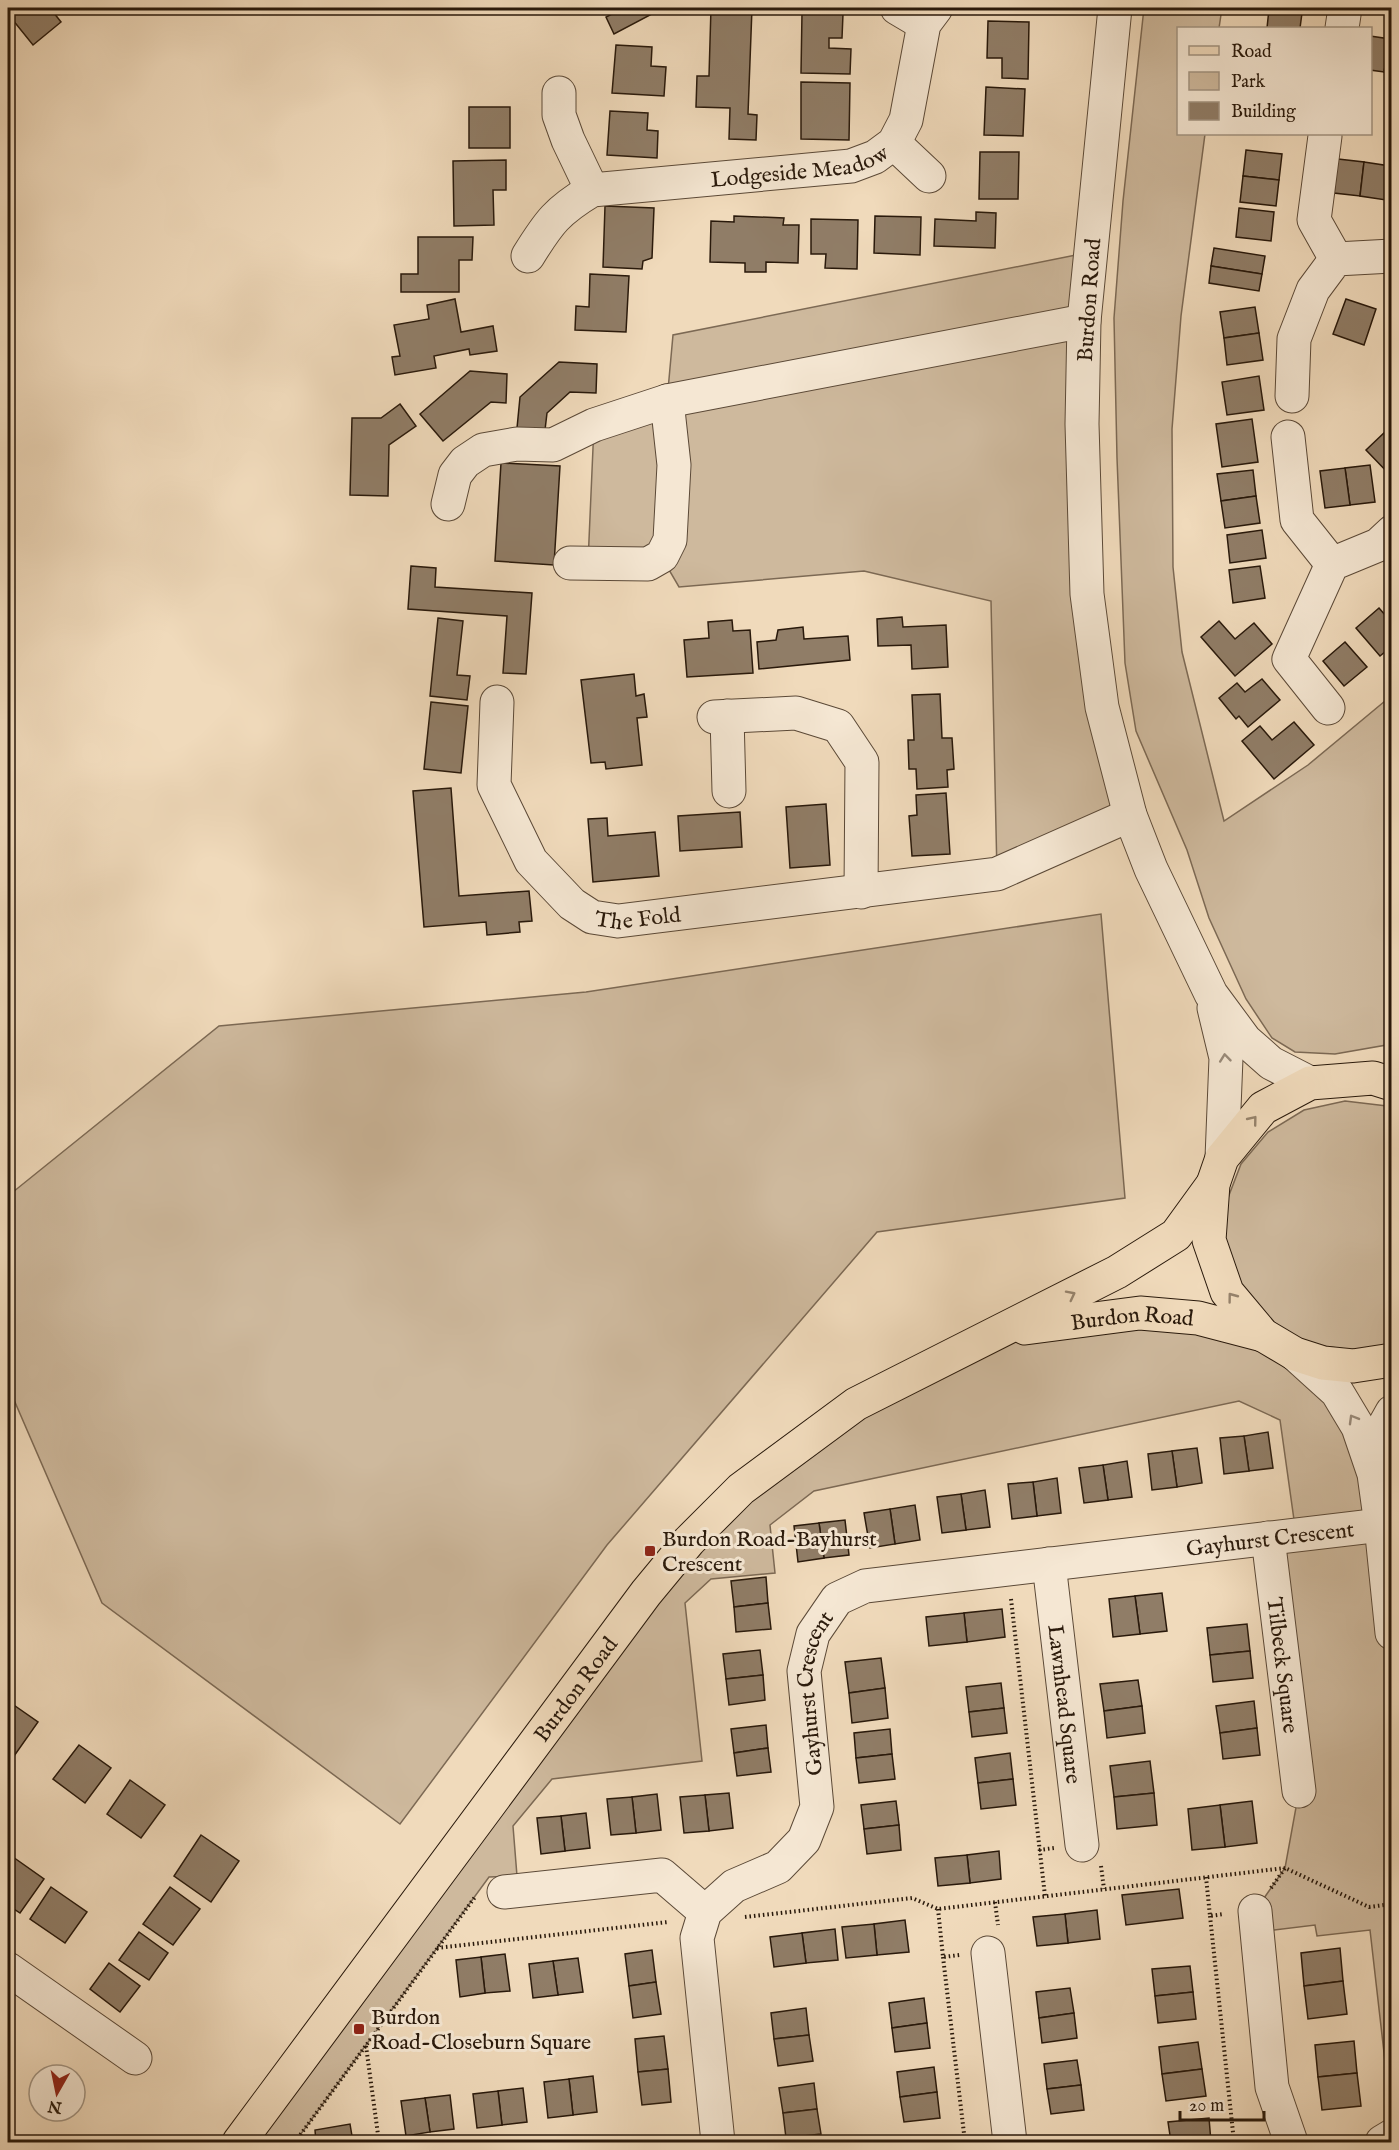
<svg xmlns="http://www.w3.org/2000/svg" width="1399" height="2150" viewBox="0 0 1399 2150" font-family="'IM FELL English',serif">
	<rect width="100%" height="100%" fill="#f0dabb"/>
	<filter id="stains"><feTurbulence type="fractalNoise" baseFrequency=".00333" numOctaves="4"/><feColorMatrix values="0 0 0 0 .2 0 0 0 0 .09 0 0 0 0 .02 0 0 0 .5 -.17"/></filter>
	<radialGradient id="worn" r=".72"><stop offset=".6" stop-color="#630" stop-opacity="0"/><stop offset="1" stop-color="#630" stop-opacity=".3"/></radialGradient>
	<g fill="#ceb99d" stroke="#7c6954" stroke-width="1.5">
		<path d="M1144 8H1222L1219 28H1178V134H1205L1181 316 1172 429 1173 567 1182 652 1224 821 1308 765 1391 696 1392 1044 1335 1054 1295 1052 1272 1038 1246 999 1209 918 1187 850 1136 731 1125 663 1117 458 1114 318 1123 201Z"/>
		<path d="M1091 252 1082 424 1130 815 997 874 991 601 864 571 679 587 661 556 588 563 594 425 667 401 673 335Z"/>
		<path d="M1101 914 1125 1198 877 1232 607 1545 400 1824 102 1603 8 1386V1196L219 1026 586 992Z"/>
		<path d="M1345 1101 1387 1106 1391 1108V1348L1379 1353 1296 1343 1262 1319 1237 1285 1225 1245 1226 1203 1241 1164 1268 1132 1304 1110Z"/>
		<path d="M1140 1313 1263 1335 1358 1427 1391 1412V2114L1370 1930 1317 1936 1315 1925 1257 1932 1255 1911 1285 1868 1299 1791 1268 1538 1296 1534 1280 1420 1239 1401 814 1491 770 1525 775 1573 711 1579 685 1603 702 1761 552 1779 513 1826 517 1876 489 1877 295 2142H239L741 1489 1000 1332Z"/>
	</g>
	<g fill="#907d67" stroke="#29190b" stroke-width="1.5">
		<path d="M8 8H50L61 22 33 45 8 14Z"/>
		<path d="M622 8H649L652 14 614 34 606 17 622 9Z"/>
		<path d="M711 8H752L748 114 757 115 756 140 729 139 730 108 696 107 697 76H709Z"/>
		<path d="M1269 9 1302 13 1300 28H1267Z"/>
		<path d="M802 13 843 14 842 38H829V48L851 49 850 74 801 73Z"/>
		<path d="M988 21 1029 22 1028 79 1002 78V58H987Z"/>
		<path d="M1370 36 1390 39 1384 72 1370 70Z"/>
		<path d="M1390 39 1392 40V73L1384 72Z"/>
		<path d="M616 45 652 47 651 66 666 67 664 96 612 93Z"/>
		<path d="M801 82 850 83 849 140 801 139Z"/>
		<path d="M986 87 1025 89 1023 136 984 135Z"/>
		<rect x="469" y="107" width="41" height="41"/>
		<path d="M610 111 648 113 647 130 658 131 657 158 607 155Z"/>
		<path d="M1246 150 1282 154 1279 180 1243 176Z"/>
		<path d="M980 152H1019L1018 199H979Z"/>
		<path d="M1338 159 1364 162 1360 196 1334 193Z"/>
		<path d="M506 160V190H493L494 225 454 226 453 161Z"/>
		<path d="M1364 162 1390 166 1386 200 1360 196Z"/>
		<path d="M1243 176 1279 180 1276 206 1240 202Z"/>
		<path d="M605 206 654 208 652 258 643 261 642 269 603 267Z"/>
		<path d="M1239 208 1274 212 1271 241 1236 237Z"/>
		<path d="M976 212 996 213 995 248 934 246 935 219 976 221Z"/>
		<path d="M734 216 784 218 783 225H799L798 263 766 262V272H745V263L710 262 711 221 734 222Z"/>
		<path d="M875 216 921 217 920 255 874 253Z"/>
		<path d="M811 219 858 220 857 269 825 268 826 254H811Z"/>
		<path d="M418 237H473L472 260H459V292H401V274H418Z"/>
		<path d="M1214 248 1265 256 1262 274 1211 266Z"/>
		<path d="M1211 266 1262 274 1259 291 1209 283Z"/>
		<path d="M590 274 629 276 626 332 575 330 576 306 589 307Z"/>
		<path d="M455 299 461 332 493 326 497 351 470 355 469 349 434 356 436 368 395 375 392 357 400 356 394 325 429 319 427 305Z"/>
		<path d="M1346 299 1376 309 1364 345 1333 334Z"/>
		<path d="M1255 307 1259 333 1224 338 1220 312Z"/>
		<path d="M1259 333 1263 360 1227 365 1224 338Z"/>
		<path d="M559 362 597 364 596 393 570 392 547 413 545 430 517 428 520 397Z"/>
		<path d="M470 371 507 374 506 403 491 402 443 441 420 414Z"/>
		<path d="M1259 376 1264 410 1227 415 1222 382Z"/>
		<path d="M400 404 416 426 389 445 388 496 350 495 352 418H381Z"/>
		<path d="M1252 419 1258 462 1222 467 1216 424Z"/>
		<path d="M1386 431 1392 436 1391 476 1366 450Z"/>
		<path d="M501 463 560 466 554 565 495 561Z"/>
		<path d="M1370 465 1375 502 1350 505 1345 468Z"/>
		<path d="M1345 468 1350 505 1325 508 1320 471Z"/>
		<path d="M1253 470 1256 496 1221 501 1217 474Z"/>
		<path d="M1256 496 1260 523 1225 528 1221 501Z"/>
		<path d="M1262 530 1266 558 1230 563 1227 535Z"/>
		<path d="M411 566 436 568 435 587 532 593 526 674 503 673 507 616 408 609Z"/>
		<path d="M1260 566 1265 598 1233 603 1229 570Z"/>
		<path d="M1379 608 1392 623V646L1380 656 1356 628Z"/>
		<path d="M902 617 903 627 946 625 948 667 912 669 911 645 878 646 877 619Z"/>
		<path d="M438 618 463 621 457 675 470 676 467 700 430 696Z"/>
		<path d="M732 620 733 631 750 630 753 673 687 677 684 640 709 638 708 622Z"/>
		<path d="M1219 621 1235 639 1254 623 1272 644 1235 676 1201 637Z"/>
		<path d="M803 627 804 639 848 636 850 660 759 669 757 642 776 640 778 630Z"/>
		<path d="M1345 642 1367 667 1344 686 1323 661Z"/>
		<path d="M634 674 636 696 644 694 647 717 637 718 642 765 606 769 605 762 591 763 581 680Z"/>
		<path d="M1262 679 1280 700 1248 727 1239 716 1236 719 1219 698 1237 683 1245 692Z"/>
		<path d="M940 694 942 738H952L954 769 947 770 948 787 917 789 916 769H909L908 740H914L912 695Z"/>
		<path d="M431 702 468 706 461 773 424 769Z"/>
		<path d="M1294 722 1314 745 1274 779 1242 741 1260 726 1272 740Z"/>
		<path d="M451 788 459 896 529 891 532 921 519 922 520 932 487 935 486 922 424 927 413 791Z"/>
		<path d="M946 793 950 854 912 856 909 816 917 815 916 795Z"/>
		<path d="M826 804 830 865 790 868 786 807Z"/>
		<path d="M740 812 742 847 680 851 678 816Z"/>
		<path d="M607 818 608 836 655 832 659 876 593 882 588 819Z"/>
		<path d="M1268 1432 1273 1468 1249 1471 1244 1436Z"/>
		<path d="M1244 1436 1249 1471 1224 1474 1220 1438Z"/>
		<path d="M1197 1448 1202 1483 1177 1487 1172 1451Z"/>
		<path d="M1172 1451 1177 1487 1152 1490 1148 1454Z"/>
		<path d="M1127 1461 1132 1497 1108 1500 1103 1465Z"/>
		<path d="M1103 1465 1108 1500 1084 1503 1079 1468Z"/>
		<path d="M1057 1478 1061 1513 1037 1516 1033 1482Z"/>
		<path d="M1033 1482 1037 1516 1012 1519 1008 1484Z"/>
		<path d="M985 1490 990 1527 966 1530 961 1494Z"/>
		<path d="M961 1494 966 1530 942 1533 937 1497Z"/>
		<path d="M915 1505 920 1540 895 1544 890 1509Z"/>
		<path d="M890 1509 895 1544 870 1548 864 1513Z"/>
		<path d="M845 1520 849 1555 824 1558 819 1523Z"/>
		<path d="M819 1523 824 1558 798 1562 794 1526Z"/>
		<path d="M766 1577 768 1603 734 1607 731 1581Z"/>
		<path d="M1162 1593 1167 1631 1140 1634 1135 1596Z"/>
		<path d="M1135 1596 1140 1634 1113 1637 1109 1599Z"/>
		<path d="M768 1603 771 1629 736 1632 734 1607Z"/>
		<path d="M1002 1609 1005 1637 967 1642 964 1613Z"/>
		<path d="M964 1613 967 1642 929 1646 926 1617Z"/>
		<path d="M1247 1624 1250 1651 1210 1655 1207 1628Z"/>
		<path d="M760 1650 763 1675 726 1679 723 1654Z"/>
		<path d="M1250 1651 1253 1678 1213 1682 1210 1655Z"/>
		<path d="M881 1658 885 1688 849 1693 845 1662Z"/>
		<path d="M763 1675 765 1700 729 1705 726 1679Z"/>
		<path d="M1138 1680 1142 1706 1104 1711 1100 1684Z"/>
		<path d="M1001 1683 1004 1708 969 1712 966 1687Z"/>
		<path d="M885 1688 888 1718 852 1723 849 1693Z"/>
		<path d="M8 1701 38 1722 12 1759 8 1756Z"/>
		<path d="M1254 1701 1257 1728 1220 1733 1216 1706Z"/>
		<path d="M1142 1706 1145 1733 1107 1738 1104 1711Z"/>
		<path d="M1004 1708 1007 1733 972 1737 969 1712Z"/>
		<path d="M766 1725 768 1748 734 1753 731 1729Z"/>
		<path d="M1257 1728 1260 1755 1223 1759 1220 1733Z"/>
		<path d="M890 1729 892 1754 856 1758 854 1733Z"/>
		<path d="M79 1745 111 1768 85 1803 53 1779Z"/>
		<path d="M768 1748 771 1772 737 1776 734 1753Z"/>
		<path d="M1010 1753 1013 1779 978 1783 975 1758Z"/>
		<path d="M892 1754 895 1779 859 1783 856 1758Z"/>
		<path d="M1150 1761 1154 1793 1114 1797 1110 1766Z"/>
		<path d="M1013 1779 1016 1805 981 1809 978 1783Z"/>
		<path d="M130 1780 165 1805 141 1838 107 1814Z"/>
		<path d="M729 1793 733 1828 709 1831 705 1795Z"/>
		<path d="M1154 1793 1157 1825 1117 1829 1114 1797Z"/>
		<path d="M657 1794 661 1830 636 1833 632 1797Z"/>
		<path d="M705 1795 709 1831 684 1833 680 1797Z"/>
		<path d="M632 1797 636 1833 611 1835 607 1799Z"/>
		<path d="M896 1801 899 1825 864 1829 861 1805Z"/>
		<path d="M1252 1801 1257 1843 1225 1847 1220 1805Z"/>
		<path d="M1220 1805 1225 1847 1192 1850 1188 1809Z"/>
		<path d="M586 1813 590 1848 565 1851 561 1816Z"/>
		<path d="M561 1816 565 1851 541 1854 537 1818Z"/>
		<path d="M899 1825 901 1850 867 1854 864 1829Z"/>
		<path d="M201 1835 239 1861 211 1902 174 1876Z"/>
		<path d="M999 1851 1001 1879 970 1883 967 1855Z"/>
		<path d="M967 1855 970 1883 938 1886 935 1858Z"/>
		<path d="M13 1857 44 1879 20 1913 8 1905V1866Z"/>
		<path d="M51 1887 87 1912 65 1943 30 1919Z"/>
		<path d="M170 1887 200 1909 173 1945 143 1924Z"/>
		<path d="M1179 1889 1183 1918 1126 1925 1122 1895Z"/>
		<path d="M1097 1910 1100 1939 1068 1943 1065 1914Z"/>
		<path d="M1065 1914 1068 1943 1037 1946 1033 1917Z"/>
		<path d="M905 1920 909 1952 877 1955 874 1924Z"/>
		<path d="M874 1924 877 1955 846 1958 842 1927Z"/>
		<path d="M835 1929 838 1960 806 1963 802 1933Z"/>
		<path d="M139 1932 168 1953 149 1980 119 1960Z"/>
		<path d="M802 1933 806 1963 774 1967 770 1937Z"/>
		<path d="M1340 1948 1343 1981 1304 1986 1301 1953Z"/>
		<path d="M652 1950 656 1982 629 1986 625 1954Z"/>
		<path d="M505 1954 510 1991 485 1993 481 1957Z"/>
		<path d="M481 1957 485 1993 460 1997 456 1960Z"/>
		<path d="M578 1958 583 1992 558 1995 553 1961Z"/>
		<path d="M553 1961 558 1995 533 1998 529 1964Z"/>
		<path d="M109 1963 140 1986 120 2012 90 1989Z"/>
		<path d="M1190 1966 1193 1992 1155 1996 1152 1969Z"/>
		<path d="M1343 1981 1347 2014 1308 2019 1304 1986Z"/>
		<path d="M656 1982 661 2014 633 2018 629 1986Z"/>
		<path d="M1070 1988 1074 2013 1039 2018 1036 1992Z"/>
		<path d="M1193 1992 1196 2019 1158 2023 1155 1996Z"/>
		<path d="M924 1998 927 2023 892 2028 889 2003Z"/>
		<path d="M806 2008 809 2035 774 2039 771 2013Z"/>
		<path d="M1074 2013 1077 2038 1042 2043 1039 2018Z"/>
		<path d="M927 2023 930 2048 895 2052 892 2028Z"/>
		<path d="M809 2035 813 2061 778 2066 774 2039Z"/>
		<path d="M664 2036 668 2069 638 2072 635 2039Z"/>
		<path d="M1354 2041 1357 2073 1318 2077 1315 2045Z"/>
		<path d="M1198 2042 1202 2069 1162 2074 1159 2047Z"/>
		<path d="M1077 2060 1081 2085 1047 2089 1044 2064Z"/>
		<path d="M934 2067 937 2092 900 2097 897 2072Z"/>
		<path d="M668 2069 671 2102 642 2105 638 2072Z"/>
		<path d="M1202 2069 1206 2096 1166 2101 1162 2074Z"/>
		<path d="M1357 2073 1361 2106 1322 2110 1318 2077Z"/>
		<path d="M593 2076 597 2112 573 2115 569 2079Z"/>
		<path d="M569 2079 573 2115 548 2118 544 2082Z"/>
		<path d="M814 2083 817 2109 783 2113 779 2088Z"/>
		<path d="M1081 2085 1084 2110 1051 2114 1047 2089Z"/>
		<path d="M523 2088 527 2122 502 2125 498 2091Z"/>
		<path d="M498 2091 502 2125 477 2128 473 2094Z"/>
		<path d="M937 2092 940 2118 904 2122 900 2097Z"/>
		<path d="M450 2095 454 2129 430 2132 425 2098Z"/>
		<path d="M425 2098 430 2132 406 2136 401 2101Z"/>
		<path d="M817 2109 821 2134 786 2138 783 2113Z"/>
		<path d="M1209 2118 1211 2142H1171L1168 2122Z"/>
		<path d="M350 2124 353 2142H316L315 2130Z"/>
	</g>
	<g fill="none" stroke-linecap="round" stroke-linejoin="round">
		<defs>
			<g id="minor">
				<path d="M897 8 924 24"/>
				<path d="M1115 8 1084 321 1082 424 1087 594 1102 707 1130 815 1151 869 1211 994 1245 1040 1271 1063 1310 1083"/>
				<path d="M1342 28 1345 8"/>
				<path d="M559 93V115L568 140 592 190"/>
				<path d="M1325 136 1314 220 1336 259"/>
				<path d="M894 143 929 176"/>
				<path id="s1" d="M528 256C549 222 557 211 592 190L851 166 875 157 894 143 906 120 924 24 936 8"/>
				<path d="M1292 396 1294 339 1313 290 1336 259 1392 256"/>
				<path d="M1288 437 1297 520 1332 564"/>
				<path d="M448 504 455 475 465 462 483 450 517 444 553 445 594 425 667 401 1084 321"/>
				<path d="M570 563 648 564 662 556 670 540 674 465 667 401"/>
				<path id="s2" d="M497 702 494 785 531 861 572 904 592 917 618 921 997 874 1130 815"/>
				<path d="M1328 708 1289 659 1332 564 1378 545 1392 532"/>
				<path d="M727 716 729 791"/>
				<path d="M714 717 796 713 838 726 862 762 861 892"/>
				<path d="M1214 1008 1226 1058 1222 1158"/>
				<path d="M1295 1354 1337 1392 1358 1427 1374 1474 1381 1525 1392 1633"/>
				<path d="M1374 1472 1383 1428 1392 1412"/>
				<path id="s3" d="M1268 1538 1299 1791"/>
				<path id="s4" d="M1049 1564 1082 1845"/>
				<path d="M504 1892 662 1875 705 1912"/>
				<path d="M1255 1911 1272 2087 1291 2142"/>
				<path d="M988 1953 1010 2142"/>
				<path d="M8 1969 135 2058"/>
				<path id="s5" d="M718 2142 697 1938 705 1912 734 1886 778 1867 804 1840 817 1807 804 1671 813 1634 837 1599 865 1586 1381 1525"/>
				<path d="M1382 2142 1392 2136"/>
			</g>
			<g id="major">
				<path d="M1392 1084 1373 1078 1310 1083 1263 1108 1222 1158 1213 1184 1209 1240 1227 1292 1263 1335 1295 1354 1323 1363 1353 1366 1392 1360"/>
				<path id="s6" d="M1025 1328 1140 1313 1198 1318 1263 1335"/>
				<path id="s7" d="M239 2142 646 1593 689 1541 741 1489 856 1404 1117 1272 1176 1235 1213 1184"/>
			</g>
		</defs>
		<use href="#minor" stroke="#5b4937" stroke-width="35"/>
		<use href="#major" stroke="#29190b" stroke-width="35"/>
		<g stroke="#29190b" stroke-width="4" stroke-dasharray="1.5 3" stroke-linecap="butt">
			<path d="M1011 1599 1045 1896"/>
			<path d="M1039 1850 1054 1848"/>
			<path d="M1101 1866 1104 1889"/>
			<path d="M1206 1877 1210 1916 1224 1914"/>
			<path d="M1271 1888 1285 1868 1369 1907 1392 1904"/>
			<path d="M995 1902 998 1925"/>
			<path d="M938 1909 943 1957 960 1955"/>
			<path d="M1210 1916 1234 2142"/>
			<path d="M745 1917 912 1898 938 1909 1285 1868"/>
			<path d="M437 1948 668 1922"/>
			<path d="M943 1957 965 2142"/>
			<path d="M366 2046 379 2142"/>
			<path d="M295 2142 475 1897"/>
		</g>
		<use href="#minor" stroke="#f5e7d3" stroke-width="33"/>
		<use href="#major" stroke="#f0dabb" stroke-width="33"/>
	</g>
	<defs><path id="oneway-chevron" d="M-2-3.5L2.5 0L-2 3.5" fill="none" stroke-width="1.6" stroke-linecap="round" stroke-linejoin="round" transform="scale(1.5)"/></defs>
	<g stroke="#998a79">
		<use href="#oneway-chevron" transform="translate(1225 1058) rotate(-96)"/>
		<use href="#oneway-chevron" transform="translate(1353 1419) rotate(-120)"/>
	</g>
	<g stroke="#96836c">
		<use href="#oneway-chevron" transform="translate(1253 1120) rotate(-51)"/>
		<use href="#oneway-chevron" transform="translate(1071 1295) rotate(-27)"/>
		<use href="#oneway-chevron" transform="translate(1232 1297) rotate(-127)"/>
	</g>
	<g fill="#8f2418" stroke="#f5e7d3" stroke-width="2">
		<rect x="644" y="1545" width="12" height="12" rx="3"/>
		<rect x="353" y="2023" width="12" height="12" rx="3"/>
	</g>
	<g text-anchor="middle" stroke-width="6" stroke-linejoin="round" paint-order="stroke">
		<g font-size="22" fill="#29190b" stroke="#f5e7d3">
			<text dy="8" stroke="none"><textPath href="#s1" startOffset="302">Lodgeside Meadow</textPath></text>
			<text transform="translate(1088 300) rotate(-86)" y="8">Burdon Road</text>
			<text dy="8" stroke="none"><textPath href="#s2" startOffset="297">The Fold</textPath></text>
			<text dy="8" stroke="none"><textPath href="#s6" startOffset="108">Burdon Road</textPath></text>
			<text dy="8" stroke="none"><textPath href="#s5" startOffset="1048">Gayhurst Crescent</textPath></text>
			<text dy="8" stroke="none"><textPath href="#s3" startOffset="128">Tilbeck Square</textPath></text>
			<text dy="8" stroke="none"><textPath href="#s7" startOffset="564">Burdon Road</textPath></text>
			<text dy="8" stroke="none"><textPath href="#s5" startOffset="508">Gayhurst Crescent</textPath></text>
			<text dy="8" stroke="none"><textPath href="#s4" startOffset="141">Lawnhead Square</textPath></text>
		</g>
		<g font-size="22" fill="#29190b" stroke="#f5e7d3" text-anchor="start">
			<text x="662" y="1546">Burdon Road-Bayhurst<tspan x="662" dy="25">Crescent</tspan></text>
			<text x="371" y="2024">Burdon<tspan x="371" dy="25">Road-Closeburn Square</tspan></text>
		</g>
	</g>
	<rect width="1399" height="2150" fill="none" stroke="#f0dabb" stroke-width="30"/>
	<rect x="9" y="9" width="1381" height="2132" fill="none" stroke="#29190b" stroke-width="3"/>
	<rect x="15" y="15" width="1369" height="2120" fill="none" stroke="#29190b" stroke-width="1.5"/>
	<rect x="1177" y="27" width="195" height="108" fill="#f5e7d3" stroke="#a39583" stroke-width="1.5"/>
	<rect x="1189" y="46" width="30" height="9" fill="#f0dabb" stroke="#a39583" stroke-width="1.5"/>
	<text x="1231" y="57" font-size="18" fill="#29190b">Road</text>
	<rect x="1189" y="72" width="30" height="18" fill="#ceb99d" stroke="#a39583" stroke-width="1.5"/>
	<text x="1231" y="87" font-size="18" fill="#29190b">Park</text>
	<rect x="1189" y="102" width="30" height="18" fill="#907d67" stroke="#a39583" stroke-width="1.5"/>
	<text x="1231" y="117" font-size="18" fill="#29190b">Building</text>
	<g transform="translate(57 2093) rotate(189)"><circle r="28" fill="#f5e7d3" stroke="#a39583" stroke-width="1.5"/>
	<path d="M0-4.5L10 22L0 15L-10 22Z" fill="#8f2418"/>
	<text y="-9" font-size="16" font-weight="bold" text-anchor="middle" fill="#29190b">N</text>
	</g>
	<path d="M1180 2111v9h84v-9" fill="none" stroke="#29190b" stroke-width="3"/>
	<text x="1189" y="2111" font-size="18" fill="#29190b" stroke="#f5e7d3" stroke-width="4.5" paint-order="stroke">20 m</text>
	<rect width="100%" height="100%" filter="url(#stains)"/>
	<rect width="100%" height="100%" fill="url(#worn)"/>
</svg>
